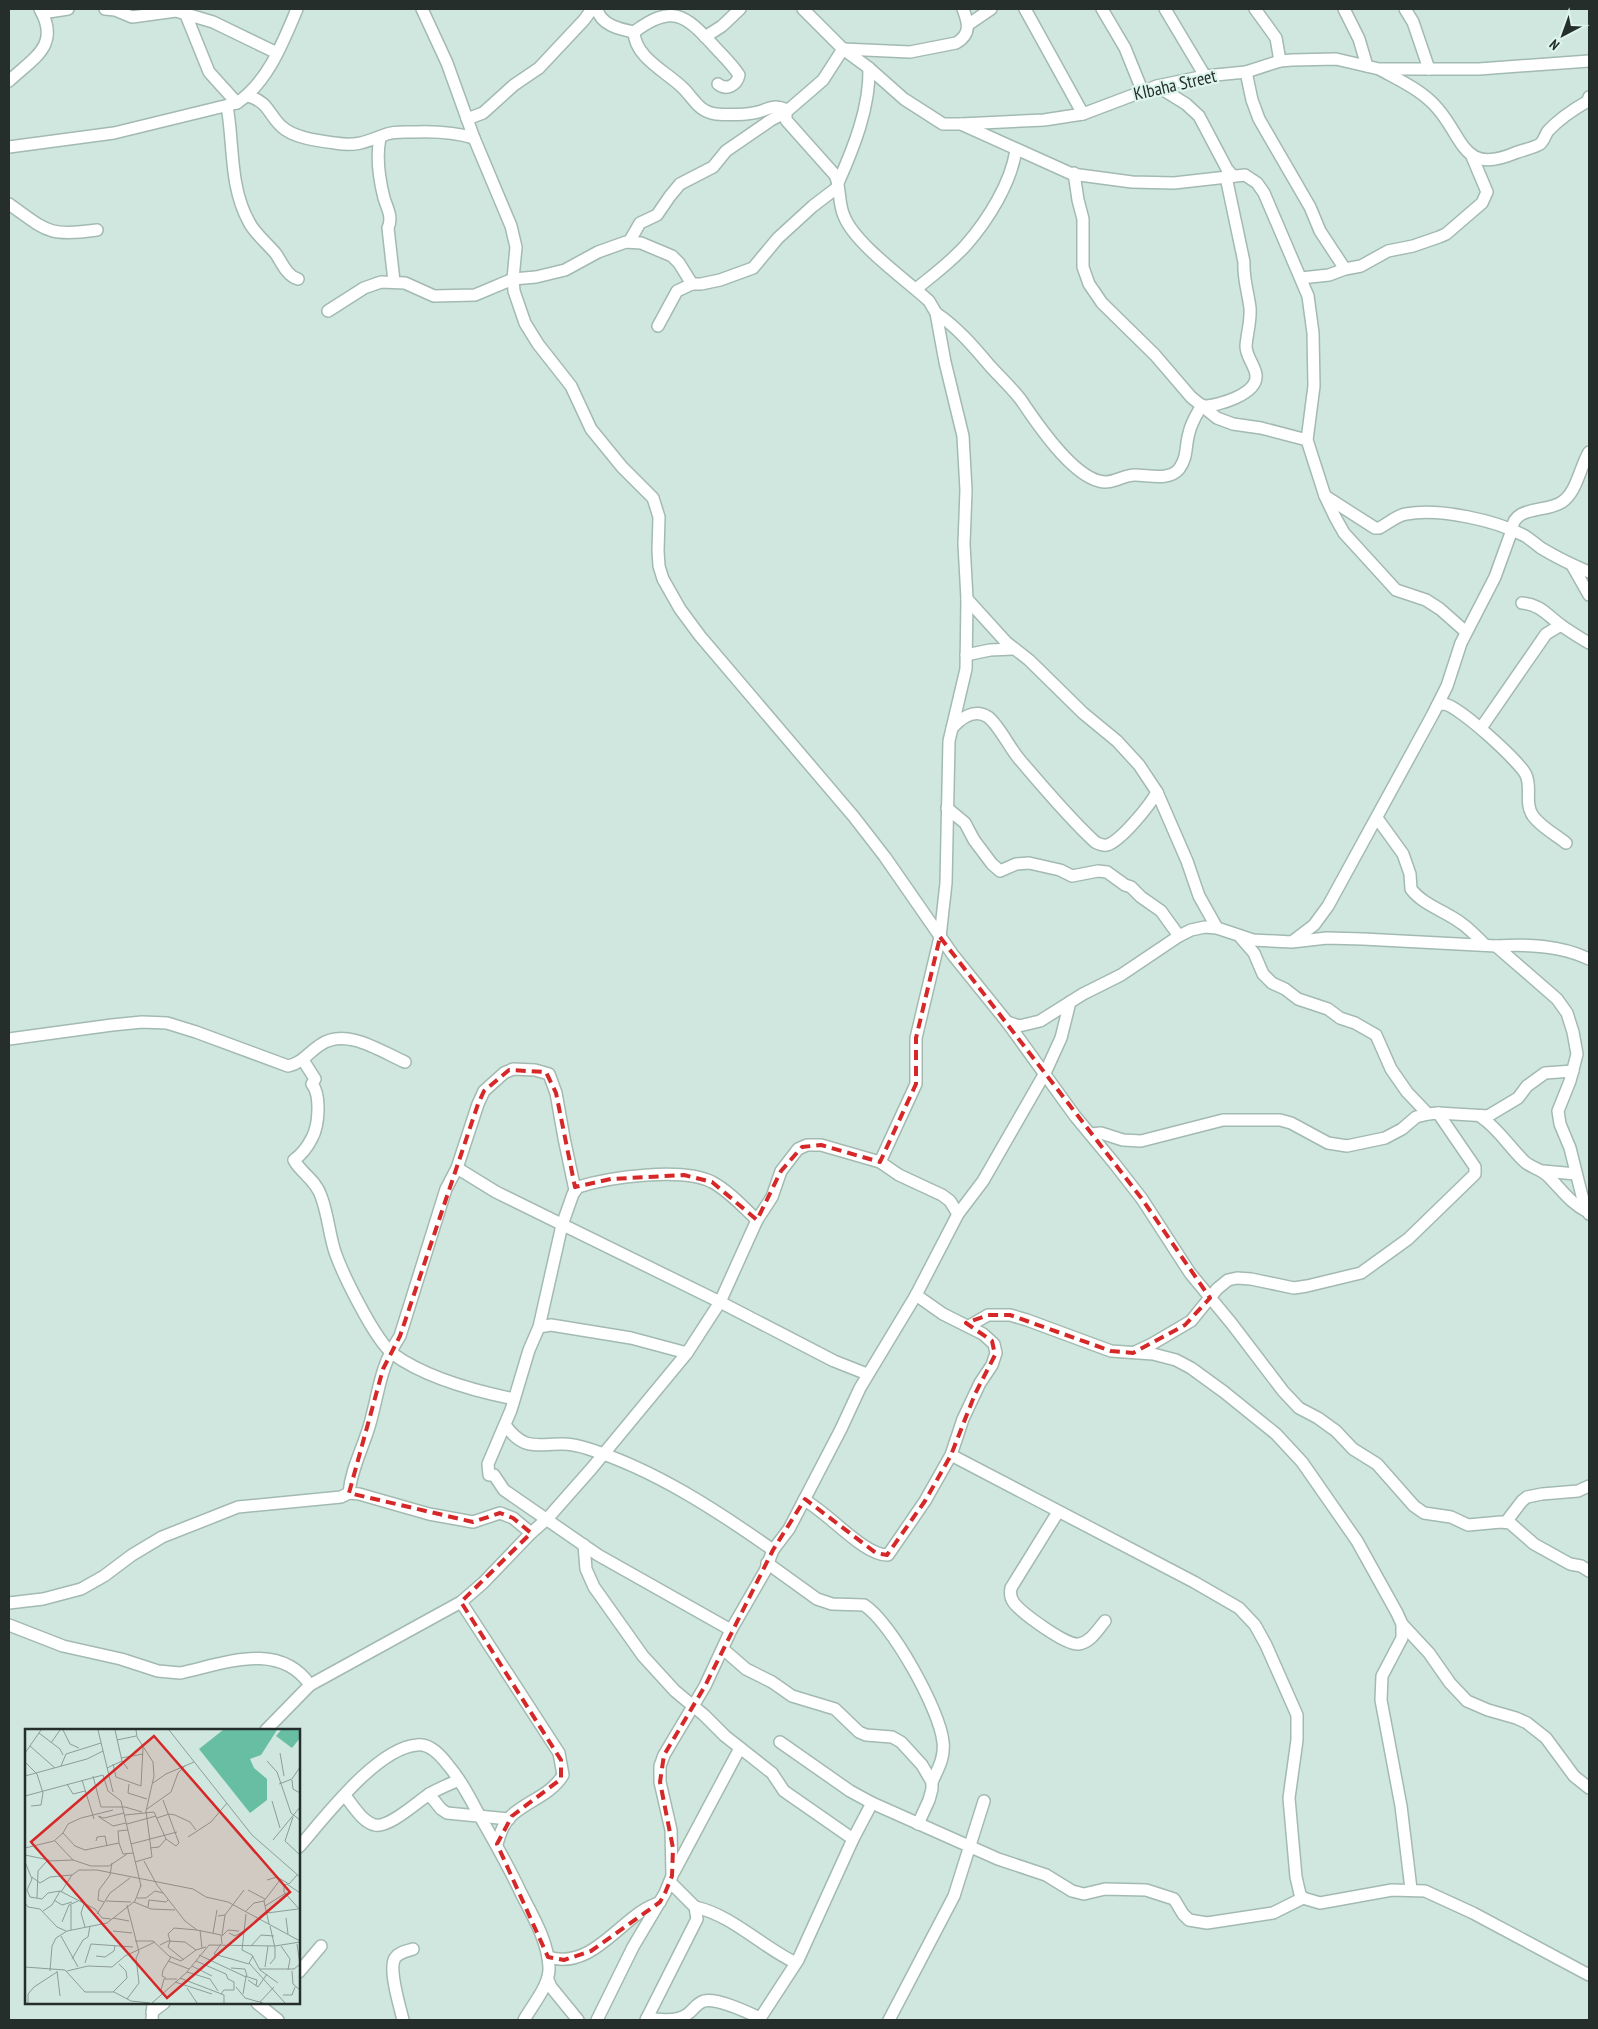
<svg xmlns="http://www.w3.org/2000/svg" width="1598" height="2029" viewBox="0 0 1598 2029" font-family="'PT Sans Narrow',sans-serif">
	<rect width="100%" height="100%" fill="#d0e7df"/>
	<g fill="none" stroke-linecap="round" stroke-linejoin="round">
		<defs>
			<g id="minor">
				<path d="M105 9 115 10 132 17 176 11 213 22 277 53"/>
				<path d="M422 9 447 63 474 138 511 226 516 247 513 279 514 291 525 323 538 344 571 386 591 429 622 467 653 498 659 517 658 551 659 566 663 579 680 609 700 636 854 817 885 857 953 955 1007 1022 1075 1116 1114 1163 1142 1199 1190 1273 1232 1324 1283 1391 1299 1408 1318 1418 1336 1431 1353 1449 1377 1464 1414 1506 1424 1513 1451 1517 1468 1525 1501 1522 1510 1523 1534 1544 1570 1564 1581 1566 1589 1571"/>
				<path d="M597 9C601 25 619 29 634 32 671 4 685 14 713 45 722 55 732 64 739 75 737 85 727 91 718 84"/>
				<path d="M803 9 843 49 869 68 904 99 943 124H961L1044 120 1083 114 1157 86 1205 76 1246 72 1280 61 1292 60 1336 59 1379 69H1479L1589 61"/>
				<path d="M1025 9 1083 114"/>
				<path d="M1102 9 1125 48 1142 90"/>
				<path d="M1165 9 1205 76"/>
				<path d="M1255 9 1276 38 1280 61"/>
				<path d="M1344 9 1359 39 1367 66"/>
				<path d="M1405 9 1413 22 1429 69"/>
				<path d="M42 13 68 9"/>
				<path d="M186 15 209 72 237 103"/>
				<path d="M969 24 991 9"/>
				<path d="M634 32C635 58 667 72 683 88 694 99 699 112 716 114 726 115 748 115 758 112 772 108 772 104 788 110"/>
				<path d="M705 37 722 26 740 9"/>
				<path d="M843 49 910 52 956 43C972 34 968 22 963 9"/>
				<path d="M841 52 823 80 786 112V120L835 175C841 188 838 203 844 216 855 244 905 279 929 301L936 313 945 362 963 436 966 490 964 544 967 599 966 669 949 741 946 883 940 937 916 1038V1084L880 1162"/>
				<path d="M1381 70C1401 81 1423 91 1438 109 1464 139 1463 175 1515 153 1522 150 1534 148 1540 144 1544 141 1545 135 1548 131 1559 119 1574 109 1588 101L1589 97"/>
				<path d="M1246 72 1252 100 1259 119 1310 207 1320 231 1345 269"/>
				<path d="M9 81C33 58 61 46 40 9"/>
				<path d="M1157 86 1186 104 1199 116 1227 169 1233 176"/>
				<path d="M248 96C269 102 268 114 281 126 293 138 319 141 335 143 358 147 367 141 387 134 395 131 405 132 414 132 435 131 454 132 474 138"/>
				<path d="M227 106C234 144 229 186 249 222 255 234 267 243 276 254 282 263 287 276 298 279"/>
				<path d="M467 119 483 113 514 85 539 68 584 20 592 9"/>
				<path d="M961 124 1072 174 1132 182 1174 183 1245 175 1257 183 1264 193 1308 296 1313 333 1314 386 1307 440 1325 496 1335 517 1344 533 1396 590 1426 600 1440 609 1466 632"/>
				<path d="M380 138C376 157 379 178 384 198 387 208 393 217 388 228L394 281"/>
				<path d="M9 147 114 133 237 103C268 82 283 42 297 9"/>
				<path d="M1074 173 1078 200 1083 219V267L1089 284 1102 303 1155 355 1191 397 1217 418 1233 424 1261 428 1307 440"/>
				<path d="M838 183C854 147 870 107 869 68"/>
				<path d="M9 204C47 231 48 237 97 230"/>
				<path d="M629 242 640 223 657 215 670 196 680 184 713 167 726 151 771 120 786 112"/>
				<path d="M1301 278 1329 275 1345 269 1361 266 1388 251 1413 246 1439 237 1446 234 1482 203 1487 192 1471 154"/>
				<path d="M916 289C933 275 951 262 966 245 988 220 1011 183 1016 150"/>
				<path d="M328 311 364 288 381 282 405 283 434 296 475 295 513 279 536 277 565 270 598 252 626 242 641 243 672 256 679 263 692 284"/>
				<path d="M936 313C957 327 974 347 990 366 1000 377 1012 388 1021 400 1037 424 1071 474 1099 481 1112 485 1122 475 1135 475 1149 475 1169 481 1179 469 1188 457 1185 446 1189 433 1191 423 1197 414 1202 405"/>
				<path d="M658 326 677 291 692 284H701L720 280 753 268 778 238 813 206 838 187"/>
				<path d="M1204 406C1218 406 1258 394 1256 375 1255 365 1246 357 1246 346 1247 333 1251 321 1250 308 1248 292 1243 278 1244 262L1226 177"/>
				<path d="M1325 496 1375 528H1379C1388 524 1395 516 1406 514 1439 508 1496 520 1525 536 1531 540 1536 544 1541 548 1556 557 1572 565 1589 572"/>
				<path d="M1572 565 1589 595"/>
				<path d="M967 599 1006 642 1029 660 1083 713 1117 741 1139 765 1157 792 1187 861 1199 896 1217 928"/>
				<path d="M1522 603C1540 604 1548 616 1562 626 1571 632 1580 638 1589 643"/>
				<path d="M966 655 990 650 1013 649"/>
				<path d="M1437 706C1439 705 1442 704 1444 704 1458 705 1520 762 1526 775 1532 788 1524 803 1533 816 1541 827 1556 835 1566 843"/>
				<path d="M952 728C961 718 975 708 988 717 999 725 1010 749 1020 760 1044 788 1068 817 1095 842 1099 844 1103 846 1107 845 1121 841 1150 805 1157 792"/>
				<path d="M1481 728 1546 634 1561 625"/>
				<path d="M947 808 965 823 974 840 992 864 1000 871 1016 864 1029 863 1060 870 1072 876 1098 871 1107 872 1125 885 1131 887 1141 897 1161 911 1179 936"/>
				<path d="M1377 818 1403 854 1410 874 1411 889C1423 905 1445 911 1461 923 1470 929 1477 937 1485 945"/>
				<path d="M1241 938 1254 953 1263 974 1272 983 1285 989 1298 999 1328 1009 1340 1018 1355 1023 1376 1035 1391 1069 1407 1092 1428 1114"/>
				<path d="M1293 941 1314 925 1328 906 1433 714 1447 686 1461 643 1495 577 1512 530C1513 505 1546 513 1562 502 1577 492 1580 467 1589 452"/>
				<path d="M1496 946 1557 999 1567 1013 1573 1032 1577 1054 1570 1081 1558 1111 1560 1124 1570 1148 1582 1196 1589 1214"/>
				<path d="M1007 1022 1019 1026 1040 1021 1083 994 1121 975 1179 936 1191 930 1205 927 1217 928 1253 940 1292 942 1327 938 1363 939 1496 946C1527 944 1560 945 1589 959"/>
				<path d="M9 1039 112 1025 142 1022 167 1023 196 1032 288 1066C302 1063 308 1053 320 1045 346 1027 380 1051 405 1062"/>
				<path d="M303 1060 315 1079 312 1084C321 1095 319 1125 312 1138 308 1146 301 1155 294 1160 300 1172 316 1180 321 1196 328 1214 329 1234 335 1252 343 1275 375 1340 393 1354 426 1378 475 1391 514 1399"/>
				<path d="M1481 1117C1499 1129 1509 1147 1525 1162 1532 1168 1541 1169 1548 1176 1562 1190 1570 1203 1588 1212"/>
				<path d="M1090 1134 1101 1133 1123 1140 1141 1141 1223 1120H1280L1291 1123 1328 1143 1347 1146 1385 1138 1402 1129 1416 1117 1428 1114 1438 1113 1488 1116 1518 1098 1527 1086 1545 1073 1573 1071"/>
				<path d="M457 1168 496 1192 720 1302 834 1361 867 1374"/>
				<path d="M1543 1171 1576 1174"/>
				<path d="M969 1326 988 1315H1010L1027 1320 1111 1351 1153 1354 1176 1360 1191 1368 1224 1392 1276 1434 1302 1462 1357 1541 1397 1613 1402 1624V1638L1382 1676 1381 1700 1401 1806 1411 1889"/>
				<path d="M539 1327 551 1325 631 1338 687 1353"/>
				<path d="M1135 1352 1152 1344 1191 1321 1217 1289 1228 1280 1237 1278 1251 1279 1294 1288 1307 1286 1361 1273 1408 1239 1475 1174V1167L1438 1113"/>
				<path d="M505 1425C524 1451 536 1444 562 1444 571 1444 580 1446 589 1449 655 1470 716 1510 773 1550"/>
				<path d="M951 1455 1194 1582 1239 1608 1255 1625 1266 1645 1297 1715V1740L1289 1798 1296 1877 1300 1894 1303 1898 1320 1903 1392 1890 1425 1891 1473 1913 1589 1975"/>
				<path d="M349 1493C351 1470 362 1450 369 1427 379 1393 379 1368 400 1336L446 1189 457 1168 478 1104 484 1091 504 1073 513 1069 535 1070 549 1074 556 1093 564 1138 575 1190"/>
				<path d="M804 1500C828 1512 864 1556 888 1555L925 1501 951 1455 963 1419 980 1383 992 1365 996 1353 994 1344 983 1334 943 1314 916 1295"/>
				<path d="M1058 1512 1011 1588C1010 1593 1010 1598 1014 1603 1022 1613 1066 1646 1079 1644 1091 1642 1098 1629 1105 1621"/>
				<path d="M1506 1522 1522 1501 1527 1497 1542 1494 1578 1491 1589 1486"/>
				<path d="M584 1545 586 1569 594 1587 643 1656 675 1691 704 1715 725 1736 772 1773 784 1791 853 1839"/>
				<path d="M767 1563 817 1599 832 1604 864 1605C891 1622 940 1710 943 1742 945 1757 938 1769 932 1782"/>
				<path d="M461 1602 559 1753 563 1775C551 1795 527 1801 511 1816 503 1824 500 1834 497 1844"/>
				<path d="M9 1603 43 1599 81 1589 104 1576 132 1555 162 1537 238 1507 341 1497 349 1493 359 1494 429 1514 473 1522 500 1513 513 1518 531 1533"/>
				<path d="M1402 1624 1429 1653 1450 1683 1467 1701 1488 1710 1516 1718 1527 1723 1546 1738 1574 1776 1589 1788"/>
				<path d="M9 1625 63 1646 121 1659 158 1671 180 1673C223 1664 279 1640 310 1685"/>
				<path d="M731 1630 598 1555 504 1490 494 1475H489L488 1464 511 1410 529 1350 539 1327 562 1225 573 1194 578 1187C610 1177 682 1167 712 1182 729 1191 743 1207 757 1220"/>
				<path d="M723 1649 746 1669 772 1682 792 1696 835 1709 859 1732 866 1735 892 1737 901 1742 922 1765 932 1782V1789L929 1800 918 1824"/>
				<path d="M266 1730 310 1685 461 1602 483 1583 531 1533 547 1519 592 1468 687 1353 720 1302 757 1220 772 1197 781 1171 798 1149 807 1145H821L880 1162 899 1175 942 1195 950 1201 958 1214"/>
				<path d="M780 1742 850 1791 872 1803 998 1859 1046 1875 1072 1891 1084 1894 1105 1889 1146 1890 1174 1899 1183 1914 1189 1920 1207 1923 1273 1913 1303 1898"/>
				<path d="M429 1794 441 1809 447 1813 509 1819"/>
				<path d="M345 1796C353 1805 362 1822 375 1825 390 1828 419 1800 431 1793 440 1788 450 1784 459 1780"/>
				<path d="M299 1847C325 1817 377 1748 417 1745 430 1743 441 1756 448 1765 460 1779 469 1796 478 1813 493 1839 508 1865 521 1893 532 1915 548 1941 549 1967 550 1985 533 2004 524 2020"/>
				<path d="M674 1872 740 1748"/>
				<path d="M695 1907C732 1915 762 1947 796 1963"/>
				<path d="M548 1957C587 1969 613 1930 642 1911 648 1907 654 1905 660 1902"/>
				<path d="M299 1972 321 1946"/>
				<path d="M548 1980 551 1987 578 2020"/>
				<path d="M257 2003 278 2020"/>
				<path d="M152 2012 164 2003"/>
				<path d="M647 2018C659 2020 679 2022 689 2013 694 2009 697 2003 704 2001 718 1998 747 2012 760 2018"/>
				<path d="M152 2020 153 2003"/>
				<path d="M403 2020C400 2007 388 1969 395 1958 399 1952 407 1951 413 1949"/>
				<path d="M597 2020 633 1947 665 1893 672 1876 671 1830 660 1782V1766L664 1755 705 1686 731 1630 765 1571 773 1550 789 1529 841 1429 860 1388 916 1295 958 1214 983 1181 1045 1073 1061 1038 1070 1002"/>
				<path d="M646 2020 697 1919 695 1907 670 1882"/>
				<path d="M759 2020 798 1960 853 1839 872 1803"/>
				<path d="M889 2020 954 1896 984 1801"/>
			</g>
		</defs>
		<use href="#minor" stroke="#a3bab1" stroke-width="14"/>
		<use href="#minor" stroke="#fff" stroke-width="11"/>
	</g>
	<path fill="none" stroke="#d62828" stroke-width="4" stroke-dasharray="10 6" stroke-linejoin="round" d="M940 937 1142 1199 1210 1298 1185 1325 1133 1353 1111 1351 1010 1315H988L966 1323 992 1341 995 1355 975 1394 951 1455 925 1501 887 1555 876 1553 805 1499 773 1550 705 1686 664 1755 660 1782 673 1848 672 1876 665 1893 660 1902 591 1951 564 1960 548 1957 497 1844 512 1816 561 1779V1760L461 1602 531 1533 513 1518 500 1513 473 1522 349 1493 383 1369 400 1336 478 1104 484 1091 509 1070 546 1072 556 1093 575 1187 611 1179 684 1175 712 1182 757 1220 781 1171 802 1147 821 1145 880 1162 916 1084V1038Z"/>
	<g text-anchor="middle" stroke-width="4.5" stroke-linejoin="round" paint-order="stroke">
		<g font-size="18" fill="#252e2b" stroke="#ddf5ec">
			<text transform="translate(1175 85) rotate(-13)" y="6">KIbaha Street</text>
		</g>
	</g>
	<g transform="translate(25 1729)">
		<rect width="275" height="275" fill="#d0e7df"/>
		<path d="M198 1H252L236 26 225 30 229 39 242 50V71L225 84 174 20ZM256 1H275V9L267 19 251 7Z" fill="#67bea3"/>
		<path fill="none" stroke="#8c9d97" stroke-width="1" d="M38 1 45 15 54 19M73 1 88 63M90 1 97 32 103 40M144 1 227 106 275 148M14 4 35 20 38 26M92 11 111 7M26 14 35 1M5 17 30 39M0 24 16 1M255 24 259 47M96 29 118 25M242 32 252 43 266 84 275 91M0 33 12 45 18 64 16 76 6 77M88 35 91 48 116 57 118 19M36 37 41 25 76 14M82 39 97 32M0 47 62 30 78 22M68 47 76 78M57 51 69 90M267 51 268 60 275 64M128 54 141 45 169 33M42 55 48 65 60 62M104 55 103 64 122 70M254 55 267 50 275 38M0 67 78 46 83 62 96 72 116 157M138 71 154 114 151 117 141 110M247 72 255 99M76 78H100L117 83M122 80 146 63 153 44 161 36M100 86 129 83 141 110 134 118 125 119M73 87 79 89 99 84M74 88 88 97 101 94M268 88 260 112 275 126M132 89 144 85 150 86 165 93 171 101M102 95 131 87M103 101 93 102 94 114 98 125 108 124M38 104 43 95 56 89 88 81M163 108 186 93 202 74M248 111 275 78M30 112 48 131 66 137H84L102 125M71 112 72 108 80 107 82 117M106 115 152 103M0 119 29 112 38 104 50 117 60 121 94 114M0 126 24 131M119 132 132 156 160 192 172 201 196 206 197 215M0 133 7 150 2 161 5 168 17 170 23 164 35 162 70 180 77 189 86 190M110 133 127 128 121 82 129 47 128 33 112 8 111 1M7 148 15 154 25 148 47 146 54 141H72L168 160 181 168 203 173 275 212M242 151 252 148 264 155 272 146M262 155 259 156V163L275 181M262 155 275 164M223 161 240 170M36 163 47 146M12 169 13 142 22 132 48 131M112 169H121L130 162 138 164M29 171 37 176 47 173M81 172 106 173M79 173 73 171 74 161 85 146 87 134M109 173 126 180 150 181M0 174 3 178 15 180 32 198 41 202M59 175 56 184 60 198M240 177 261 164M123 178 124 171 141 173 143 171M18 182 27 176 35 162M220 183 229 174 239 172M242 184 273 180M72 185 85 164 105 149M221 185 217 221 227 226 235 241 253 254M193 187 200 186 219 161M88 189 104 192M261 189 263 205M37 193 44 176 53 172M244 195 239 172 255 151M46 201V176M175 201 177 219M88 202 107 204M188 204 192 181M204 204 210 207 219 202M197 206 200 186M36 207 53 238M197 207 203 201 214 202M110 212H128L144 227 156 232 171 221 181 218M145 212 143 205 149 199 172 201M145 212 143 218 159 231M196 215 189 225 224 235M135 216 143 212 160 213 171 221M226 217 236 206 249 207M256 217 265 230 263 241M174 226 221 248 218 265M71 227 80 228 89 222 90 217M228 227 224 234 260 274M47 230 58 211 63 208 65 197M143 232 164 240M171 232 201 245 203 250 209 253V261H199L196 265M60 234 66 215 108 218M245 235 250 229V219L245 197M167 237 187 247M0 238 40 241 60 263H89L106 272 125 274M240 238 243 217M206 239 220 240 222 247M235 240H269L275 235 272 215M25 242 27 217 31 209 42 202 82 194 110 172 116 156M32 242 35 267M42 242 63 237 87 238 100 227 130 213M267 242 268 255 275 261M162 243 185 250 193 262M220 247 232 251 231 257M141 249 137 247 138 241 146 228M155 249 199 266V274M223 251 233 258 242 245M150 253 187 265M211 258 220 269 238 274M162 259 172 274M88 263 102 249 101 242 94 235M138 264 136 261 139 250H152M258 266H267L270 258M102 270 114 254 111 229 114 223 102 176M235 273 249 258M3 274V265L9 258 32 243M127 274 161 244 184 216 250 217 275 213"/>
		<path fill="#d62828" fill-opacity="0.15" stroke="#d62828" stroke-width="2.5" d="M129 7 265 163 142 269 6 113Z"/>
		<rect width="275" height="275" fill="none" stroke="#252e2b" stroke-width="2.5"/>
	</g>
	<rect width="1598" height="2029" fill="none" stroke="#252e2b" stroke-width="20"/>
	<g transform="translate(1563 35) rotate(221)" stroke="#ddf5ec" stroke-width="4" paint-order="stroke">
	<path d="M0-4L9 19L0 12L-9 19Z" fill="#252e2b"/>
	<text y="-8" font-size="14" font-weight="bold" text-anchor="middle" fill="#252e2b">N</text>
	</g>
</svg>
